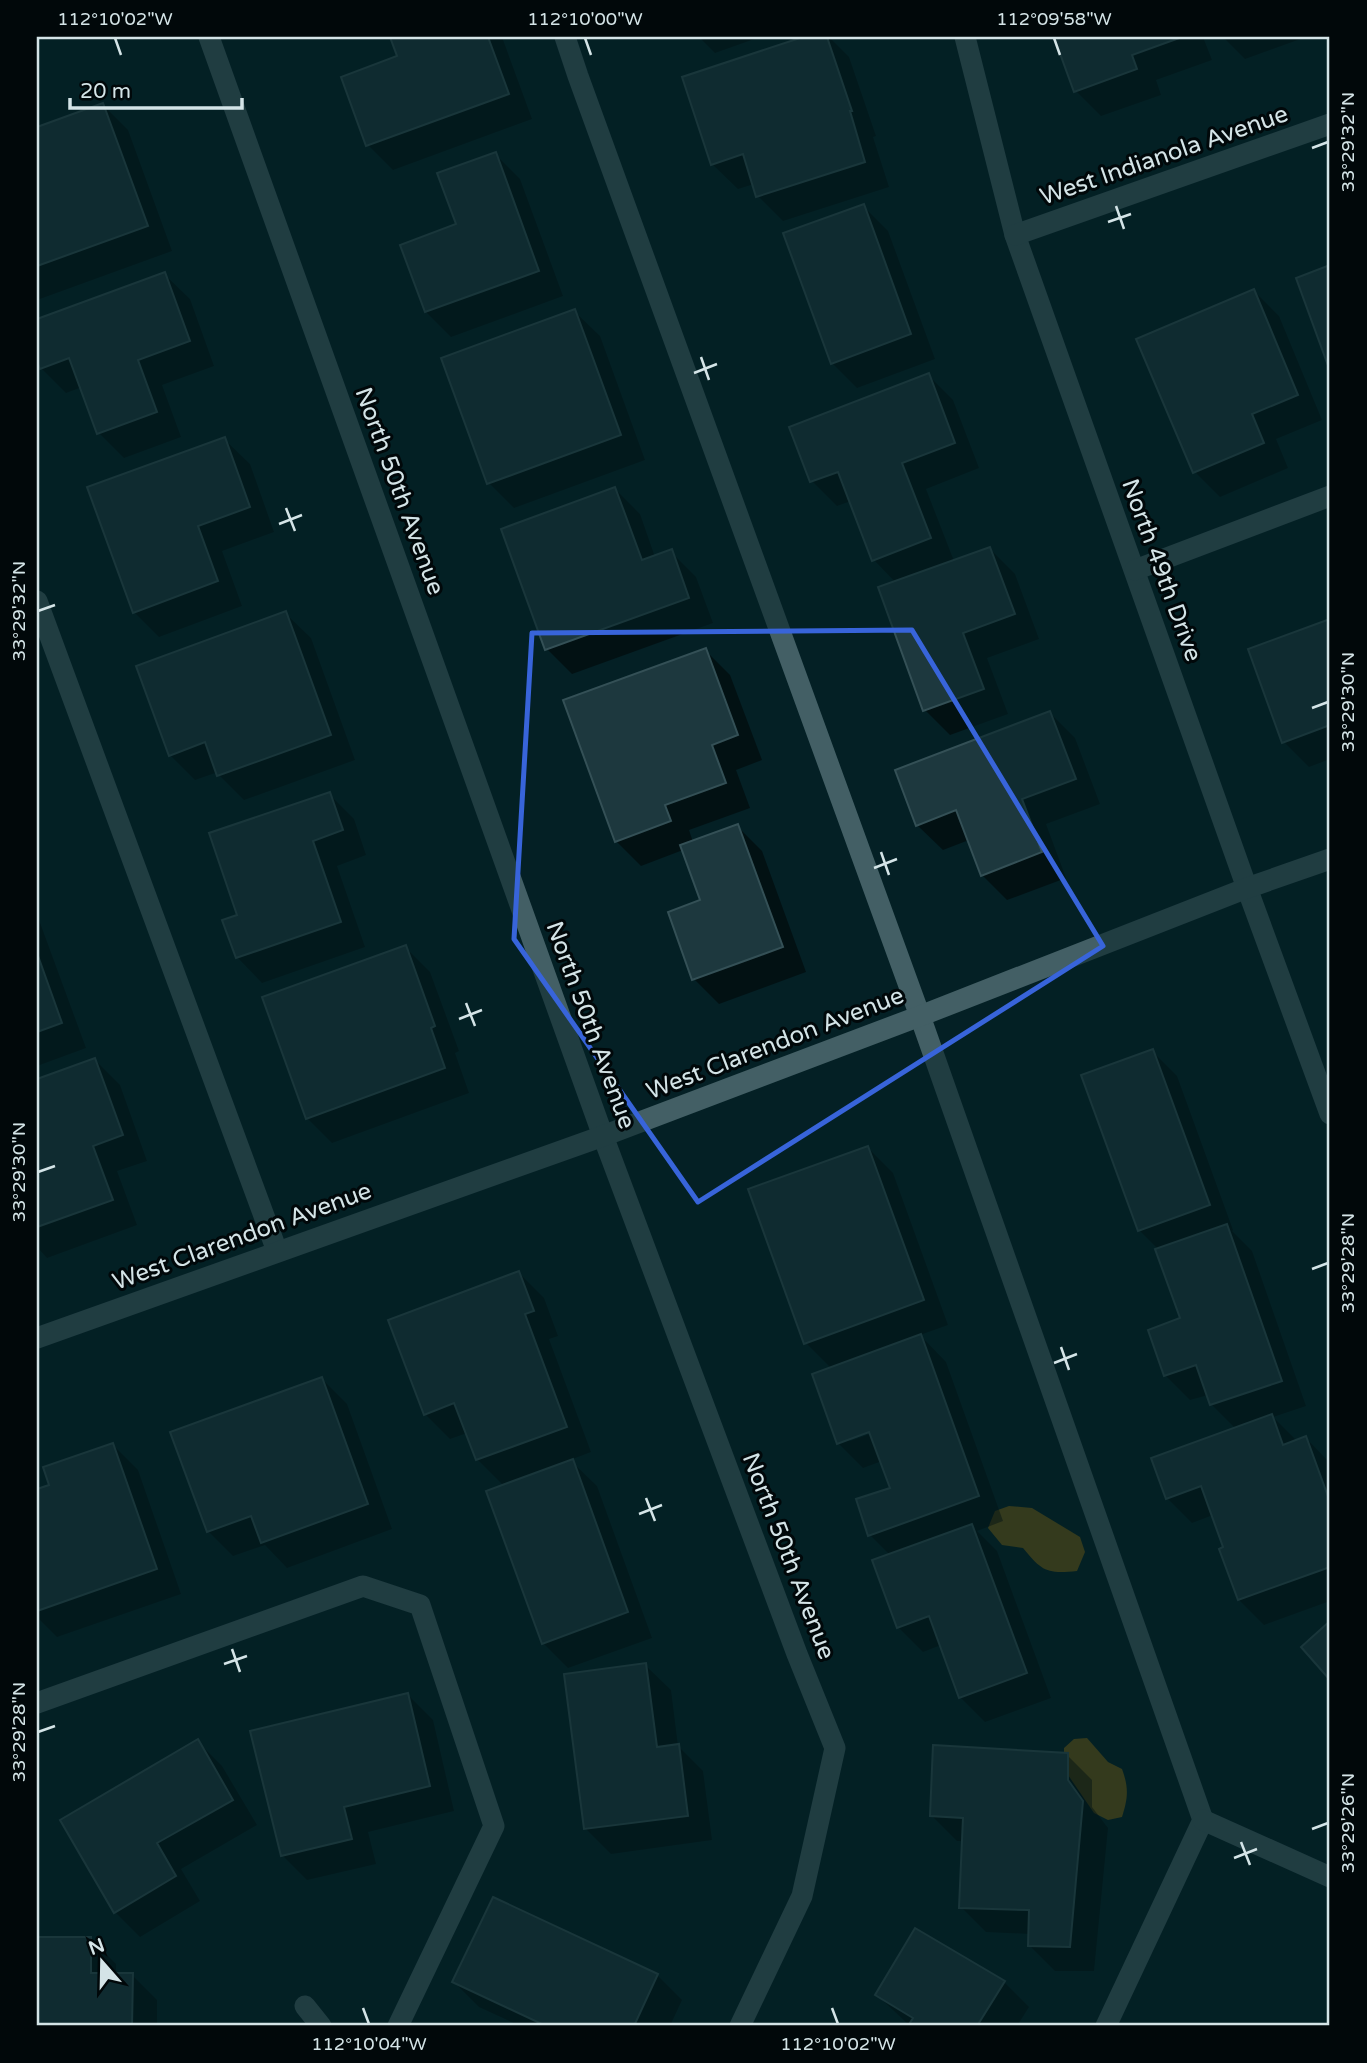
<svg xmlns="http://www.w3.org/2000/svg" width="1367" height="2063" viewBox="0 0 1367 2063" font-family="'Varela Round',sans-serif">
	<rect width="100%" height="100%" fill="#042025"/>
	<g fill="#6f5914">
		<path d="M1009 1506 1032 1508 1080 1537 1085 1552 1077 1571C1046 1574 1042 1571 1023 1548L1002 1545 988 1528 995 1511Z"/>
		<path d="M1087 1738 1108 1762 1122 1769C1129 1788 1128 1798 1122 1817L1108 1820 1094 1813 1064 1769V1748L1074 1739Z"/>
	</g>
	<g fill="#0007" fill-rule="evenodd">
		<path d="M392 37H502L532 119 393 170 368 145 400 57Z"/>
		<path d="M699 37H760L715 53Z"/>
		<path d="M809 37H829L849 57 876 136 873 137 889 187 783 221 758 196 754 184 738 189 712 164 684 78Z"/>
		<path d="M1056 37H1203L1212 60 1156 80 1161 95 1101 116 1076 91Z"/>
		<path d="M1223 37H1306L1245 59Z"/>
		<path d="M103 105 128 130 172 251 37 300V129Z"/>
		<path d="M495 154 520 179 563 296 451 337 426 312 458 225Z"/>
		<path d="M863 206 888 231 935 359 857 388 832 363Z"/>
		<path d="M1330 267V366L1299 279Z"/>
		<path d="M164 274 190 299 214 366 162 385 181 437 124 458 99 433 82 387 66 393 41 368 37 356V320Z"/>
		<path d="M1254 291 1279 316 1322 420 1276 439 1288 468 1220 497 1195 472Z"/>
		<path d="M574 311 600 336 645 460 514 508 489 483Z"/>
		<path d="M928 375 953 400 979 468 926 489 954 561 990 549 1015 574 1039 639 987 658 1008 714 950 735 925 710 896 583 874 560 851 501 837 506 812 481Z"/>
		<path d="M224 439 250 464 274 532 222 551 242 606 159 637 134 612Z"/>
		<path d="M615 489 640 514 655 557 671 552 696 577 713 623 572 674 547 649Z"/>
		<path d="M285 613 311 638 355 760 244 800 219 775 218 772 195 780 170 755Z"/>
		<path d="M1330 621V759L1309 767 1284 742 1250 650Z"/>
		<path d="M705 650 730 675 762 760 736 770 750 808 689 830 693 842 737 826 762 851 806 972 719 1004 694 979 702 902 683 850 641 866 616 841Z"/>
		<path d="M1050 713 1075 738 1100 804 1046 824 1066 878 1007 900 982 875 969 840 943 850 917 825Z"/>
		<path d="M329 794 354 819 366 855 337 866 365 947 262 983 237 957 239 916Z"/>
		<path d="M37 917 39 920 86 1048 37 1066Z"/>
		<path d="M405 947 430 972 459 1051 455 1053 469 1093 332 1143 307 1118Z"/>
		<path d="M1152 1051 1177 1076 1233 1230 1232 1231 1252 1251 1306 1406 1273 1417 1297 1441 1306 1438 1330 1463V1601L1264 1625 1239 1600 1213 1515 1192 1523 1167 1498 1236 1429 1211 1404 1208 1395 1190 1400 1165 1375 1182 1319 1159 1250 1139 1230Z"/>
		<path d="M95 1060 120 1085 147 1161 117 1171 137 1225 47 1258 37 1247V1081Z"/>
		<path d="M868 1148 893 1173 948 1325 920 1335 946 1362 1003 1521 977 1531 997 1551 1051 1698 985 1722 960 1697 941 1645 923 1652 898 1627 890 1555 870 1535 892 1489 882 1461 863 1468 838 1443 832 1369 806 1343ZM877 1427 878 1431 850 1441V1437Z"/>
		<path d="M519 1273 544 1298 558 1336 549 1339 591 1452 570 1460 597 1486 652 1638 568 1668 543 1643 504 1486 477 1459 467 1433 450 1439 425 1414Z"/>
		<path d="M322 1379 347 1404 392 1529 287 1568 265 1545 233 1556 208 1531Z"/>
		<path d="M113 1445 138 1470 181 1594 57 1637 37 1617V1491L52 1486Z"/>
		<path d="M645 1665 671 1690 678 1746 703 1771 712 1840 611 1854 586 1829Z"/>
		<path d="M408 1695 433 1720 454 1811 368 1832 376 1864 307 1880 282 1855Z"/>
		<path d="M197 1741 222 1766 257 1825 181 1869 200 1901 140 1937 115 1912Z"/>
		<path d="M1067 1755 1092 1780V1807L1108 1828 1094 1971H1055L1030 1946V1934L986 1932 961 1907 963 1841H957L932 1816Z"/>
		<path d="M37 1939H91L116 1964V1975H132L157 2000V2026H37Z"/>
		<path d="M657 1975 682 2000 670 2026H520L479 2007 454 1982Z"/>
		<path d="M1004 1982 1029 2007 1017 2026H910L877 1995Z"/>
	</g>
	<g fill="#1d383e" stroke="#345056" stroke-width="2">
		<path d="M390 37H488L509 94 366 146 341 77 397 56Z"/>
		<path d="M803 37H827L852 111H850L865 162 756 197 743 154 711 165 682 77Z"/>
		<path d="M1054 37H1182L1132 55 1137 69 1074 92Z"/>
		<path d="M103 103 148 226 37 266V127Z"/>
		<path d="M496 152 539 271 425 312 400 245 456 224 437 173Z"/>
		<path d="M864 204 911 334 831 364 783 233Z"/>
		<path d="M1330 265V371L1296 278Z"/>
		<path d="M165 272 190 341 138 360 157 412 97 434 69 358 40 369 37 361V319Z"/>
		<path d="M1254 289 1298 395 1252 414 1264 443 1193 473 1136 339Z"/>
		<path d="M575 309 621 435 487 484 441 358Z"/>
		<path d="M929 373 955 443 902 463 931 538 872 561 838 472 810 482 789 427Z"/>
		<path d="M225 437 250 507 198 526 218 581 133 613 87 487Z"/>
		<path d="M615 487 642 560 672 549 689 598 545 650 501 529Z"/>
		<path d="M990 547 1015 614 963 633 984 689 923 711 878 587Z"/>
		<path d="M286 611 331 735 217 776 205 742 169 756 136 666Z"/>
		<path d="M1330 619V725L1282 743 1248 649Z"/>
		<path d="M706 648 738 735 712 745 726 783 665 805 671 821 615 842 563 700Z"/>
		<path d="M1050 711 1076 779 1022 799 1042 852 981 876 956 810 916 826 895 770Z"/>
		<path d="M330 792 343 830 313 841 341 922 236 958 222 920 237 915 209 833Z"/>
		<path d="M738 824 783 947 692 980 668 912 700 900 680 845Z"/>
		<path d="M406 945 435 1026 431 1028 445 1068 306 1119 262 997Z"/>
		<path d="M37 953 62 1023 37 1032Z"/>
		<path d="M1153 1049 1210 1205 1138 1231 1081 1075Z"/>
		<path d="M95 1058 123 1135 93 1146 113 1200 37 1227V1079Z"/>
		<path d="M868 1146 924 1300 804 1344 748 1189Z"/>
		<path d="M1227 1224 1282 1381 1210 1405 1196 1365 1164 1376 1148 1330 1180 1318 1155 1249Z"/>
		<path d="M519 1271 534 1311 525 1314 567 1427 476 1460 454 1403 424 1415 388 1320Z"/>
		<path d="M921 1334 979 1496 868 1536 856 1499 890 1488 869 1432 837 1444 812 1374Z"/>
		<path d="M322 1377 368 1504 261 1543 251 1516 207 1532 170 1432Z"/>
		<path d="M1272 1414 1283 1445 1306 1436 1330 1502V1567L1238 1600 1219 1549 1223 1547 1201 1486 1166 1499 1151 1458Z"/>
		<path d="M113 1443 157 1569 37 1611V1489L49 1485 43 1467Z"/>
		<path d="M573 1459 628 1612 542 1644 486 1491Z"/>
		<path d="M972 1524 1027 1673 959 1698 929 1616 897 1628 872 1560Z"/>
		<path d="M1330 1621V1680L1301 1647Z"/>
		<path d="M646 1663 657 1747 679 1744 688 1816 584 1829 564 1674Z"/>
		<path d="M408 1693 430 1786 344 1807 352 1839 281 1856 250 1731Z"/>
		<path d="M198 1739 233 1800 157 1843 176 1876 114 1913 60 1820Z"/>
		<path d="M933 1745 1068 1753V1780L1083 1801 1070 1947 1028 1946 1029 1910 959 1908 963 1818 930 1816Z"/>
		<path d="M493 1897 658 1974 634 2026H546L452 1982Z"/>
		<path d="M915 1928 1005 1981 977 2026H908L913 2018 875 1995Z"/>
		<path d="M37 1937H91V1973H133L132 2026H37Z"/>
	</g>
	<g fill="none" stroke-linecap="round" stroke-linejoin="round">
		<g stroke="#435f65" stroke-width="21">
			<path d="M209 37 603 1136 797 1654 835 1748 802 1896 740 2026"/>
			<path d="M565 37 578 76 920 1016 1203 1820 1106 2026"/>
			<path d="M965 37 1015 235 1247 888 1330 1114"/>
			<path d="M1015 235 1330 124"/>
			<path d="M1135 570 1330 496"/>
			<path d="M37 601 277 1251"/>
			<path d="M37 1338 603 1136 920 1016 1247 888 1330 859"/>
			<path d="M37 1703 363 1586 420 1605 494 1826 398 2026"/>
			<path d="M1203 1820 1330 1877"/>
			<path d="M305 2006 321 2026"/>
		</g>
	</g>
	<path d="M0 0H1367V2063H0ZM912 630 1103 946 698 1202 514 939 532 633Z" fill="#042025" fill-opacity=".55" fill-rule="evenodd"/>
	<path fill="none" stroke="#3864da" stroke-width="5" stroke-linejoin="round" d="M912 630 1103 946 698 1202 514 939 532 633Z"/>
	<path fill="none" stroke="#d4e4e7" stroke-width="2.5" d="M115 38 121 55M585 38 591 55M1054 38 1060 55M1312 148 1328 142M1116 206 1124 229M1108 222 1131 214M701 357 709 380M694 373 717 364M286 508 295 531M279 524 302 515M38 611 55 605M1312 708 1328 702M881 852 889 875M874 868 897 859M466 1003 475 1026M459 1019 482 1010M38 1172 55 1166M1312 1269 1328 1263M1061 1347 1069 1370M1054 1363 1077 1354M646 1498 655 1521M639 1514 662 1505M232 1649 240 1672M224 1664 247 1656M38 1732 55 1726M1312 1829 1328 1823M1241 1842 1250 1865M1234 1858 1257 1849M363 2008 369 2024M832 2008 838 2024"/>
	<g text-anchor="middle" stroke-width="6" stroke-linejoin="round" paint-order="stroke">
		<g font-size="24" fill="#d4e4e7" stroke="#01080a">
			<text transform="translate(1164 155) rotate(-19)" y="8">West Indianola Avenue</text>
			<text transform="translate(400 491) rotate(70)" y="8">North 50th Avenue</text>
			<text transform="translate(1162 570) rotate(70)" y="8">North 49th Drive</text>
			<text transform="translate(591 1025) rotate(70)" y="8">North 50th Avenue</text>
			<text transform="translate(775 1043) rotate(-21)" y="8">West Clarendon Avenue</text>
			<text transform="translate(242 1236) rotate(-20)" y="8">West Clarendon Avenue</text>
			<text transform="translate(789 1556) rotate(69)" y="8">North 50th Avenue</text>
		</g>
	</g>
	<rect width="1367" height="2063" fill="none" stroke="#01080a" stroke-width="77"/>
	<g transform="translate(102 1962) rotate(340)" stroke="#01080a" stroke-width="5" paint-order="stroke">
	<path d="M0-5L12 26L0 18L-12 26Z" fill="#d4e4e7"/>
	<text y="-10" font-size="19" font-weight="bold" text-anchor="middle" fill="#d4e4e7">N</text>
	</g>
	<path d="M70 98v10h172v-10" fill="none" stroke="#d4e4e7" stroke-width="3.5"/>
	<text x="80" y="98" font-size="21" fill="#d4e4e7" stroke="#01080a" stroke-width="5" paint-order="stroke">20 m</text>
	<rect x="38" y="38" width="1290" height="1986" fill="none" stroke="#d4e4e7" stroke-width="2.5"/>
	<g font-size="18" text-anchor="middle" fill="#d4e4e7">
		<text x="115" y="25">112°10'02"W</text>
		<text x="585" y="25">112°10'00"W</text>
		<text x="1054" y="25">112°09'58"W</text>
		<text transform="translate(1348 142) rotate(-90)" y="6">33°29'32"N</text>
		<text transform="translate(19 611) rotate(-90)" y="6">33°29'32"N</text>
		<text transform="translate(1348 702) rotate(-90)" y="6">33°29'30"N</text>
		<text transform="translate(19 1172) rotate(-90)" y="6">33°29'30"N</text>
		<text transform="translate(1348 1263) rotate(-90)" y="6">33°29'28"N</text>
		<text transform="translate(19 1732) rotate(-90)" y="6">33°29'28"N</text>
		<text transform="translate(1348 1823) rotate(-90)" y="6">33°29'26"N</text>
		<text x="369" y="2050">112°10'04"W</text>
		<text x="838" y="2050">112°10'02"W</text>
	</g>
</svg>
